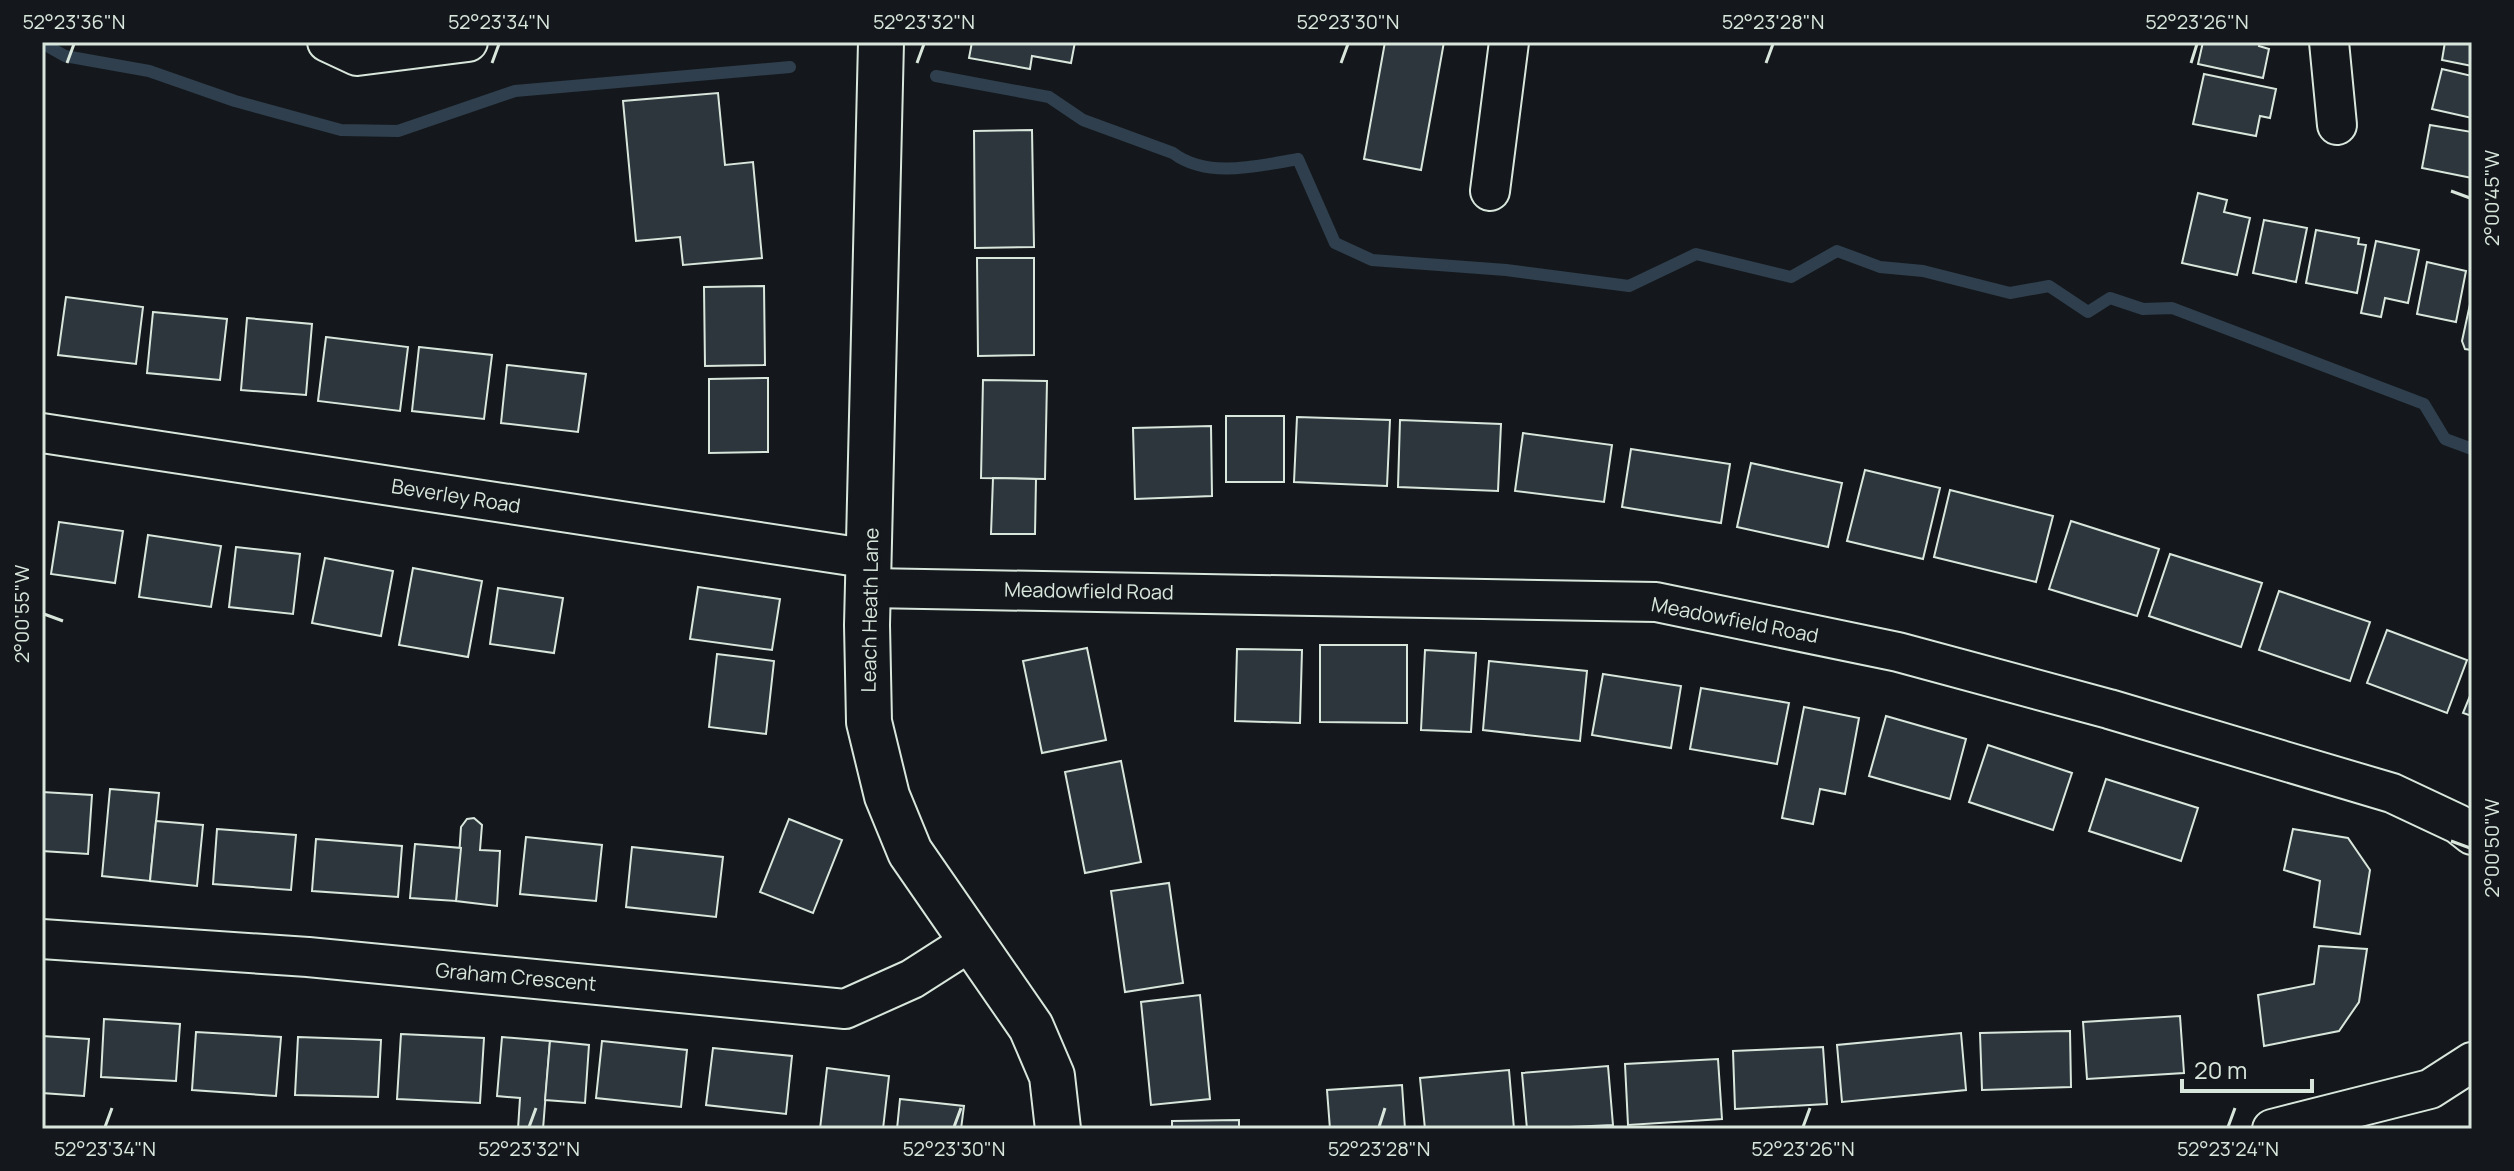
<svg xmlns="http://www.w3.org/2000/svg" width="2514" height="1171" viewBox="0 0 2514 1171" font-family="Manrope,sans-serif">
	<rect width="100%" height="100%" fill="#14181c"/>
	<g fill="none" stroke-linecap="round" stroke-linejoin="round">
		<g stroke="#2f3f4d" stroke-width="12">
			<path d="M42 43 65 56 149 71 235 101 341 130 398 131 515 91 790 67"/>
			<path d="M936 76 1049 97 1083 120 1173 153C1207 179 1258 166 1298 159L1335 243 1372 260 1506 270 1629 286 1696 254 1791 277 1837 251 1880 267 1923 271 2010 293 2049 286 2088 312 2110 298 2143 309 2172 308 2424 404 2445 439 2472 449"/>
		</g>
	</g>
	<g fill="#2c363c" stroke="#d8e6dc" stroke-width="2">
		<path d="M972 42H1075L1071 63 1032 56 1030 69 969 58Z"/>
		<path d="M1385 42H1444L1421 170 1364 159Z"/>
		<path d="M2203 42H2260L2259 46 2269 49 2263 78 2198 64Z"/>
		<path d="M2445 42H2472V66L2442 60Z"/>
		<path d="M2442 69 2472 76V118L2432 109Z"/>
		<path d="M2204 74 2276 89 2270 118 2260 116 2256 136 2193 124Z"/>
		<path d="M718 93 725 165 753 162 762 258 683 265 680 237 636 241 623 101Z"/>
		<path d="M2430 125 2472 132V178L2422 168Z"/>
		<path d="M1032 130 1034 247 975 248 974 131Z"/>
		<path d="M2198 193 2227 200 2224 212 2250 218 2237 275 2182 263Z"/>
		<path d="M2264 220 2307 228 2296 282 2253 273Z"/>
		<path d="M2316 230 2359 238 2358 244 2366 245 2357 293 2306 283Z"/>
		<path d="M2376 241 2419 250 2408 303 2385 298 2381 317 2361 313Z"/>
		<path d="M977 258H1034V355L978 356Z"/>
		<path d="M2427 262 2466 271 2456 322 2417 314Z"/>
		<path d="M764 286 765 365 705 366 704 287Z"/>
		<path d="M2472 295V350L2465 349 2462 341Z"/>
		<path d="M66 297 143 307 136 364 58 355Z"/>
		<path d="M153 312 227 319 220 380 147 373Z"/>
		<path d="M247 318 312 324 306 395 241 390Z"/>
		<path d="M326 337 408 347 400 411 318 401Z"/>
		<path d="M419 347 492 355 484 419 412 411Z"/>
		<path d="M507 365 586 374 578 432 501 423Z"/>
		<path d="M768 378V452L709 453V379Z"/>
		<path d="M983 380 1047 381 1045 479 981 478Z"/>
		<rect x="1226" y="416" width="58" height="66"/>
		<path d="M1297 417 1390 420 1387 486 1294 482Z"/>
		<path d="M1400 420 1501 424 1498 491 1398 487Z"/>
		<path d="M1211 426 1212 496 1135 499 1133 428Z"/>
		<path d="M1523 433 1612 445 1604 502 1515 491Z"/>
		<path d="M1631 449 1730 464 1721 523 1622 507Z"/>
		<path d="M1751 463 1842 483 1828 547 1737 527Z"/>
		<path d="M1865 470 1940 488 1923 559 1847 541Z"/>
		<path d="M993 478 1036 479 1035 534H991Z"/>
		<path d="M1950 490 2053 516 2036 582 1934 557Z"/>
		<path d="M2071 521 2159 549 2137 616 2049 589Z"/>
		<path d="M59 522 123 531 115 583 51 574Z"/>
		<path d="M148 535 221 546 211 607 139 597Z"/>
		<path d="M236 547 300 554 293 614 229 607Z"/>
		<path d="M2170 554 2262 583 2241 647 2149 616Z"/>
		<path d="M325 558 393 571 381 636 312 623Z"/>
		<path d="M413 568 482 581 468 657 399 645Z"/>
		<path d="M698 587 780 599 772 650 690 639Z"/>
		<path d="M498 588 563 598 554 653 490 644Z"/>
		<path d="M2279 591 2370 622 2350 681 2259 650Z"/>
		<path d="M2387 630 2467 660 2447 713 2367 683Z"/>
		<path d="M1320 645H1407V723L1320 722Z"/>
		<path d="M1087 648 1106 740 1042 753 1023 661Z"/>
		<path d="M1237 649 1302 650 1300 723 1235 721Z"/>
		<path d="M1425 650 1476 653 1471 732 1421 730Z"/>
		<path d="M717 654 774 661 766 734 709 727Z"/>
		<path d="M1489 661 1587 671 1580 741 1483 730Z"/>
		<path d="M1603 674 1681 686 1671 748 1592 735Z"/>
		<path d="M1701 688 1789 703 1777 764 1690 749Z"/>
		<path d="M2472 691V716L2463 713Z"/>
		<path d="M1804 707 1859 718 1845 794 1820 789 1813 824 1782 818Z"/>
		<path d="M1886 716 1966 739 1950 799 1869 776Z"/>
		<path d="M1988 745 2072 773 2053 830 1969 802Z"/>
		<path d="M1121 761 1141 862 1085 873 1065 772Z"/>
		<path d="M2106 779 2198 808 2181 861 2089 831Z"/>
		<path d="M110 789 159 793 150 881 102 876Z"/>
		<path d="M42 792 92 795 88 854 42 851Z"/>
		<path d="M474 818 482 825 480 850 500 851 497 906 456 901 461 827 467 819Z"/>
		<path d="M789 819 842 840 813 913 760 892Z"/>
		<path d="M156 821 203 825 197 886 150 881Z"/>
		<path d="M217 829 296 835 291 890 213 884Z"/>
		<path d="M2293 829 2348 838 2370 870 2360 934 2314 927 2320 881 2284 870Z"/>
		<path d="M526 837 602 845 596 901 520 894Z"/>
		<path d="M316 839 402 846 398 897 312 891Z"/>
		<path d="M415 844 461 848 456 901 410 898Z"/>
		<path d="M632 847 723 857 716 917 626 907Z"/>
		<path d="M1169 883 1183 983 1125 992 1111 891Z"/>
		<path d="M2319 946 2367 949 2359 1002 2339 1031 2264 1046 2258 995 2314 984Z"/>
		<path d="M1200 995 1210 1099 1151 1105 1141 1002Z"/>
		<path d="M2180 1016 2184 1073 2087 1079 2083 1022Z"/>
		<path d="M104 1019 180 1024 176 1081 101 1077Z"/>
		<path d="M2070 1031 2071 1087 1982 1090 1980 1033Z"/>
		<path d="M196 1032 281 1037 276 1096 192 1090Z"/>
		<path d="M1961 1033 1966 1090 1842 1102 1837 1045Z"/>
		<path d="M401 1034 484 1038 480 1103 397 1099Z"/>
		<path d="M42 1036 89 1039 84 1096 42 1093Z"/>
		<path d="M298 1037 381 1040 378 1097 295 1095Z"/>
		<path d="M502 1037 550 1041 543 1129H518L520 1098 497 1096Z"/>
		<path d="M550 1041 589 1045 585 1103 545 1100Z"/>
		<path d="M602 1041 687 1050 681 1107 596 1098Z"/>
		<path d="M1823 1047 1827 1104 1735 1109 1733 1051Z"/>
		<path d="M713 1048 792 1056 786 1114 706 1105Z"/>
		<path d="M1718 1059 1722 1119 1628 1125 1625 1064Z"/>
		<path d="M1608 1066 1613 1125 1527 1129 1522 1073Z"/>
		<path d="M827 1068 889 1076 883 1129H820Z"/>
		<path d="M1509 1070 1514 1129H1425L1420 1078Z"/>
		<path d="M1402 1085 1405 1129H1330L1327 1090Z"/>
		<path d="M900 1099 964 1106 961 1129H897Z"/>
		<path d="M1239 1120V1129H1172V1121Z"/>
	</g>
	<g fill="none" stroke-linecap="round" stroke-linejoin="round">
		<defs>
			<g id="street">
				<path d="M327 42 357 56 468 42"/>
				<path d="M2329 42 2337 125"/>
				<path d="M1490 191 1509 42"/>
				<path d="M42 433 871 559"/>
				<path d="M870 588 1656 602 1898 652 2109 709 2392 793 2458 824 2472 835"/>
				<path d="M42 939 308 957 845 1009 912 979 973 940"/>
				<path d="M2272 1129 2430 1089 2472 1062"/>
			</g>
			<path id="secondary" d="M881 42 867 625 869 722 887 796 910 852 1031 1027 1052 1076 1058 1129"/>
		</defs>
		<use href="#street" stroke="#d8e6dc" stroke-width="42"/>
		<use href="#secondary" stroke="#d8e6dc" stroke-width="48"/>
		<use href="#street" stroke="#14181c" stroke-width="38"/>
		<use href="#secondary" stroke="#14181c" stroke-width="44"/>
	</g>
	<path fill="none" stroke="#d8e6dc" stroke-width="3" d="M67 63 74 44M492 63 499 44M917 63 924 44M1341 63 1348 44M1766 63 1773 44M2191 63 2197 44M2451 191 2470 198M44 614 63 621M2451 841 2470 848M105 1127 112 1108M529 1127 536 1108M954 1127 961 1108M1379 1127 1385 1108M1803 1127 1810 1108M2228 1127 2235 1108"/>
	<g text-anchor="middle" stroke-width="6" stroke-linejoin="round" paint-order="stroke">
		<g font-size="20" fill="#d8e6dc" stroke="#14181c">
			<text transform="translate(456 496) rotate(9)" y="7">Beverley Road</text>
			<text transform="translate(1089 591) rotate(1)" y="7">Meadowfield Road</text>
			<text transform="translate(870 610) rotate(-89)" y="7">Leach Heath Lane</text>
			<text transform="translate(1735 620) rotate(11)" y="7">Meadowfield Road</text>
			<text transform="translate(516 977) rotate(5)" y="7">Graham Crescent</text>
		</g>
	</g>
	<rect width="2514" height="1171" fill="none" stroke="#14181c" stroke-width="88"/>
	<path d="M2182 1079v12h130v-12" fill="none" stroke="#d8e6dc" stroke-width="4"/>
	<text x="2194" y="1079" font-size="24" fill="#d8e6dc" stroke="#14181c" stroke-width="6" paint-order="stroke">20 m</text>
	<rect x="44" y="44" width="2426" height="1083" fill="none" stroke="#d8e6dc" stroke-width="3"/>
	<g font-size="20" text-anchor="middle" fill="#d8e6dc">
		<text x="74" y="29">52°23'36"N</text>
		<text x="499" y="29">52°23'34"N</text>
		<text x="924" y="29">52°23'32"N</text>
		<text x="1348" y="29">52°23'30"N</text>
		<text x="1773" y="29">52°23'28"N</text>
		<text x="2197" y="29">52°23'26"N</text>
		<text transform="translate(2492 198) rotate(-90)" y="7">2°00'45"W</text>
		<text transform="translate(22 614) rotate(-90)" y="7">2°00'55"W</text>
		<text transform="translate(2492 848) rotate(-90)" y="7">2°00'50"W</text>
		<text x="105" y="1156">52°23'34"N</text>
		<text x="529" y="1156">52°23'32"N</text>
		<text x="954" y="1156">52°23'30"N</text>
		<text x="1379" y="1156">52°23'28"N</text>
		<text x="1803" y="1156">52°23'26"N</text>
		<text x="2228" y="1156">52°23'24"N</text>
	</g>
</svg>
